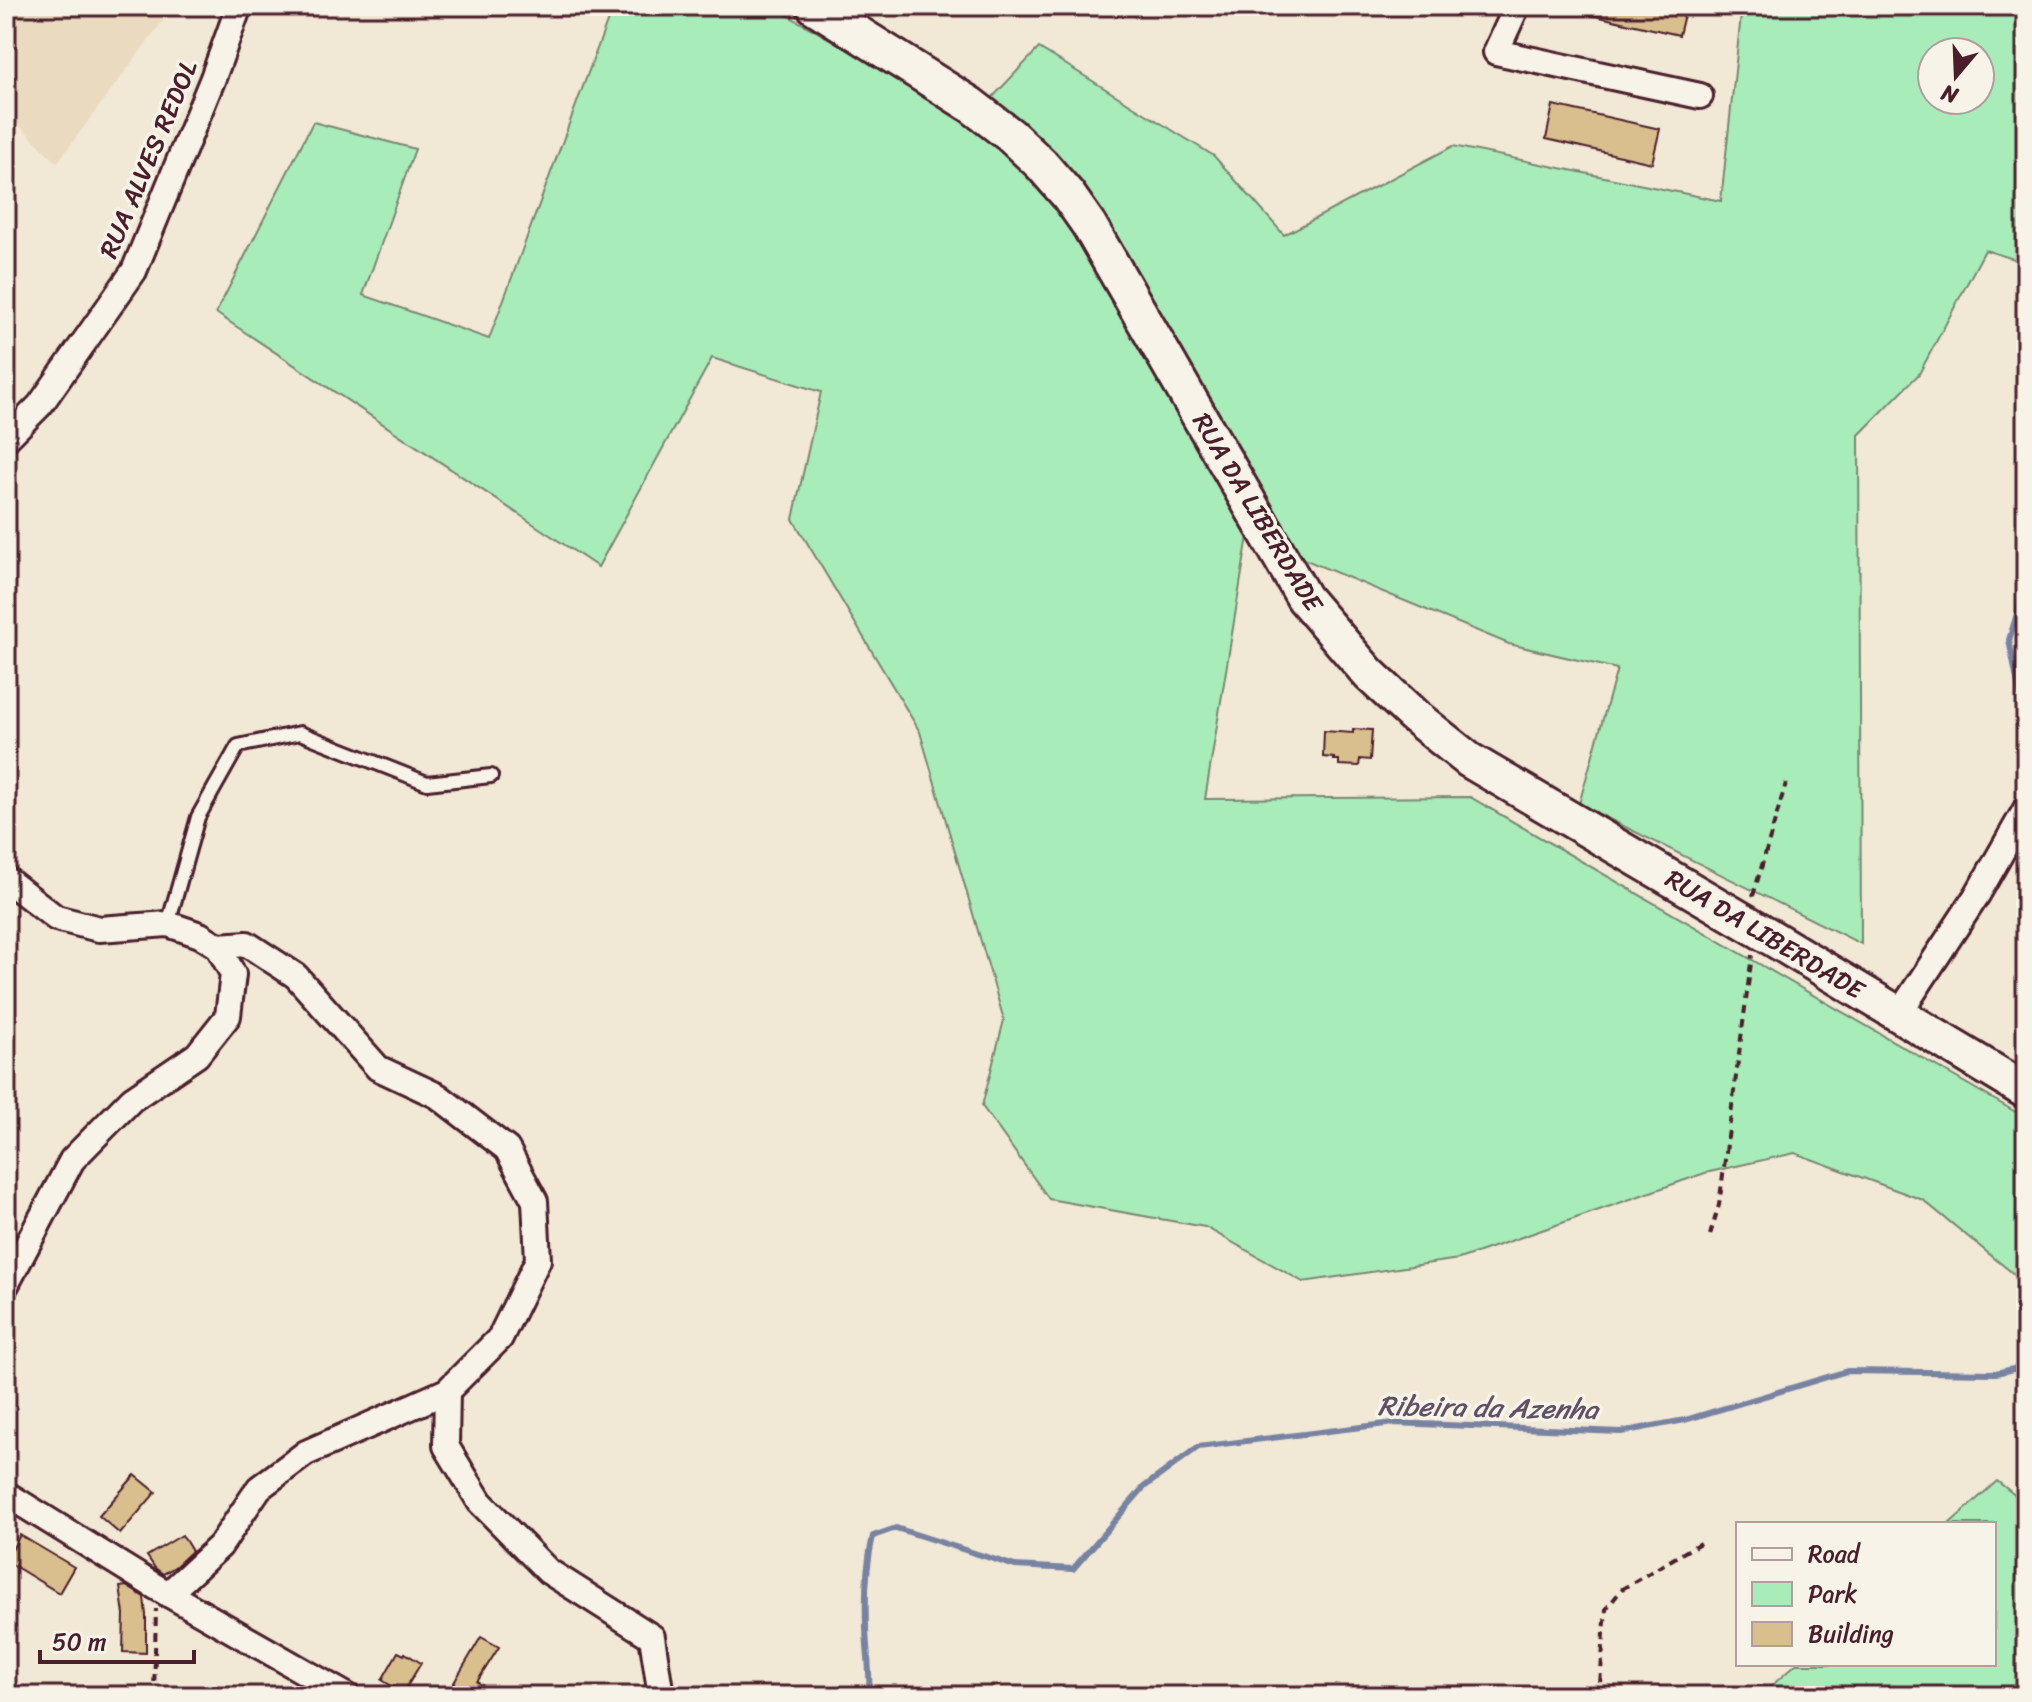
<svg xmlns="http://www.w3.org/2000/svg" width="2032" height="1702" viewBox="0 0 2032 1702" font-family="Sriracha,sans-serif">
	<rect width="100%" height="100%" fill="#f1e8d6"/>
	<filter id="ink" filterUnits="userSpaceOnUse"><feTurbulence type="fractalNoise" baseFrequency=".0125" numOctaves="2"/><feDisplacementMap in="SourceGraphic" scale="16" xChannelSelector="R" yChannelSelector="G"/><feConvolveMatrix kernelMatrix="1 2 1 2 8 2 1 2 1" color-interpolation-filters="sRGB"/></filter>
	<g filter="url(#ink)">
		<path fill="#eadbc0" d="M6 6H174L57 163 6 112Z"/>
		<g fill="#a8edb9" stroke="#798672" stroke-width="2" fill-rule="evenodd">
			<path d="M613 6H771L973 120 1048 189 1248 536 1205 799 1470 797 2026 1118V1284L1923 1200 1795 1153 1705 1173 1459 1259 1303 1282 1205 1227 1049 1199 982 1106 1004 1020 920 732 793 519 821 392 712 358 598 567 216 313 313 122 415 149 363 295 489 339Z"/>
			<path d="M1742 6H2026V263L1985 250 1919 374 1859 435 1861 944 1579 804 1617 669 1509 644 1296 556 1111 231 1047 145 988 102 1039 48 1214 156 1284 235 1453 146 1721 201ZM1932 52H1980V100H1932Z"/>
			<path d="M1997 1481 2026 1504V1696H1760L1796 1664H1994V1524H1949Z"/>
		</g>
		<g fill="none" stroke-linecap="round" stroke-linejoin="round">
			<g stroke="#7883a2" stroke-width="6">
				<path d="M2026 585 2009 640 2020 695 2026 706"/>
				<path d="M869 1696C871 1672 866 1649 866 1625 865 1596 866 1565 873 1536L896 1528 1015 1566 1073 1569 1144 1487 1198 1447 1394 1423 1621 1432 1685 1420 1847 1371 1996 1373 2026 1366"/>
			</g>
		</g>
		<g fill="#d9be8e" stroke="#4a1f2b" stroke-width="2">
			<path d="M1582 6H1686L1679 35 1582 13Z"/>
			<path d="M1553 105 1660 129 1652 163 1546 139Z"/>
			<path d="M1353 729 1372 730 1370 760 1360 759 1359 766 1339 765V760H1334V758L1323 757 1324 731 1353 733Z"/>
			<path d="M135 1475 156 1492 120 1534 99 1516Z"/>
			<path d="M20 1535 74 1567 59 1593 6 1561Z"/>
			<path d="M182 1535 192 1551 176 1566 163 1574 155 1568 147 1556Z"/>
			<path d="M126 1586 144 1597 146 1615V1653L123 1652 124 1614 120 1587Z"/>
			<path d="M481 1637 499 1647 477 1682 501 1696H446Z"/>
			<path d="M398 1652 404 1655 405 1653 421 1663 403 1693 382 1680Z"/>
		</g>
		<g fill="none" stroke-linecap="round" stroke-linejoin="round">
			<defs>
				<path id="lane" d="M168 924 198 817 238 746 300 733 427 783 491 776"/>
				<g id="street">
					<path d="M1517 6 1496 52 1700 96"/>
					<path d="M6 439 40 405 134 271 213 78 239 6"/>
					<path d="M6 879 56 918 99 929 168 924 200 935 218 946 233 974 228 1016 197 1055 132 1099 72 1160 6 1285"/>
					<path d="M1899 1014 1977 895 2026 809"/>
					<path d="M447 1391 446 1446 480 1502 548 1571 652 1637 661 1696"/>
					<path d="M6 1494 156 1587 347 1696"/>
					<path d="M168 1594 220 1546 259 1488 306 1453 447 1391 500 1338 538 1260 535 1201 507 1149 438 1096 378 1068 296 976 247 944 218 946"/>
				</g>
				<path id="secondary" d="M814 6 971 105 1010 135 1041 164 1068 195 1089 225 1304 598 1369 674 1413 715 1469 760 1759 930 2026 1091"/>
			</defs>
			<use href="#lane" stroke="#4a1f2b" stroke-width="18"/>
			<use href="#street" stroke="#4a1f2b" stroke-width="30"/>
			<use href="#secondary" stroke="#4a1f2b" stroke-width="40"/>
			<g stroke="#4a1f2b" stroke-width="4" stroke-dasharray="8 6" stroke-linecap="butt">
				<path d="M1753 896 1786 783"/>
				<path d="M1710 1235 1719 1205 1752 955"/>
				<path d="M154 1696 156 1609"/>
				<path d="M1599 1696 1606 1609 1622 1589 1700 1543"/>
			</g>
			<use href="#lane" stroke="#f7f3e8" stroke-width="12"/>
			<use href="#street" stroke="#f7f3e8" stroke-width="24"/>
			<use href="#secondary" stroke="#f7f3e8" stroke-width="34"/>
		</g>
	</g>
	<g text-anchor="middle" stroke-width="7" stroke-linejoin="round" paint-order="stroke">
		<g font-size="26" fill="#4a1f2b" stroke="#f7f3e8">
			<text transform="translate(148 159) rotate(-67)" y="9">RUA ALVES REDOL</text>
			<text transform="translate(1258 512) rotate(59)" y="9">RUA DA LIBERDADE</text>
			<text transform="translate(1765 934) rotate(31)" y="9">RUA DA LIBERDADE</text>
		</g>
		<g font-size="28" font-style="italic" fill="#615166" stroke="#f7f3e8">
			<text transform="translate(1488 1407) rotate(1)" y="10">Ribeira da Azenha</text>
		</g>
	</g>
	<rect width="2032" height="1702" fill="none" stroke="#f7f3e8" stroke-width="32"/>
	<rect x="16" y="16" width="2000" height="1670" fill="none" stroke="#4a1f2b" stroke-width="3" filter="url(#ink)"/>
	<rect x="1736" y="1522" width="260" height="144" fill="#f7f3e8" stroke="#b29e9c" stroke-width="2"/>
	<rect x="1752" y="1548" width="40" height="12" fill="#f7f3e8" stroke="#b29e9c" stroke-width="2"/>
	<text x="1808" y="1562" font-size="24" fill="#4a1f2b">Road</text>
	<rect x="1752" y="1582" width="40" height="24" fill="#a8edb9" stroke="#b29e9c" stroke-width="2"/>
	<text x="1808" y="1602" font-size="24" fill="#4a1f2b">Park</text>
	<rect x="1752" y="1622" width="40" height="24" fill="#d9be8e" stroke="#b29e9c" stroke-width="2"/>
	<text x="1808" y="1642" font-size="24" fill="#4a1f2b">Building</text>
	<g transform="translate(1956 76) rotate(199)"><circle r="38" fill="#f7f3e8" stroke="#b29e9c" stroke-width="2"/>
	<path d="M0-6L14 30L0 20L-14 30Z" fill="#4a1f2b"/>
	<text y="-12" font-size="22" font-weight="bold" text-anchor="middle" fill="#4a1f2b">N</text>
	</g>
	<path d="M40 1650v12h154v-12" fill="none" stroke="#4a1f2b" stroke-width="4"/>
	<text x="52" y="1650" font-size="24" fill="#4a1f2b" stroke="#f7f3e8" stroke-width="6" paint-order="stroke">50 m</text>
</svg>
